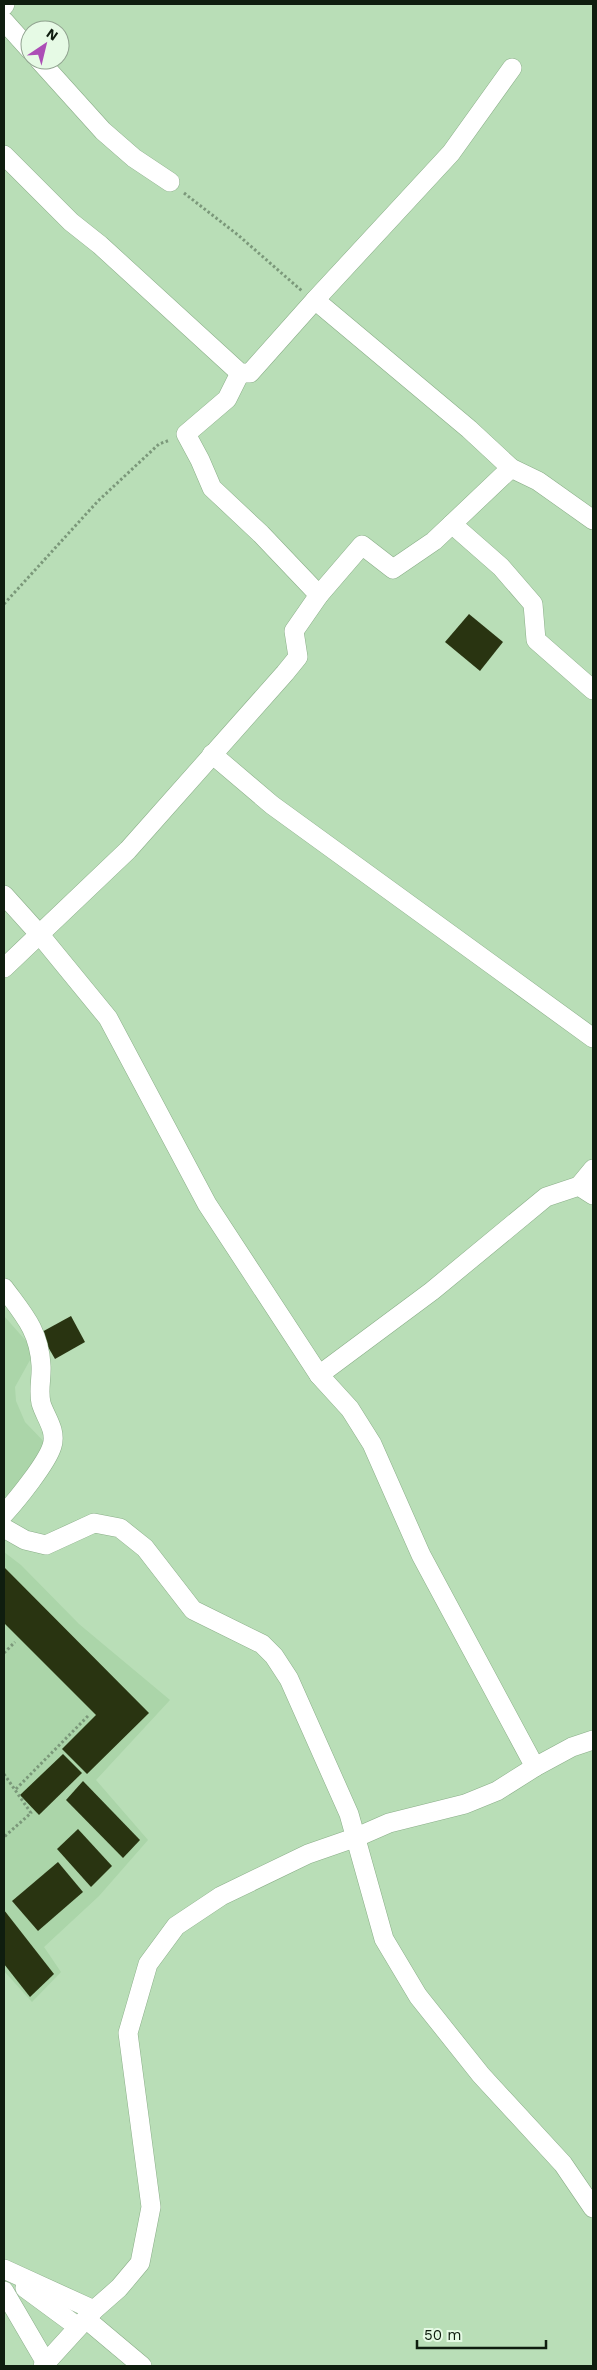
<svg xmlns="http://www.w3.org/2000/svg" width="597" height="2370" viewBox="0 0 597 2370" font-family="'Work Sans',sans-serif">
	<rect width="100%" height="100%" fill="#b9deb7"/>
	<g fill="#abd5a9">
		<path d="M4 1316 35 1351 15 1387 16 1401 25 1422 49 1447 4 1500Z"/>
		<path d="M4 1552 21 1565 79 1624 170 1700 96 1780 148 1840 99 1896 44 1947 61 1972 32 2002 4 1971Z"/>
	</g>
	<g fill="#293411">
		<path d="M469 614 503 642 480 671 445 642Z"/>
		<path d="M71 1316 85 1342 55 1359 40 1333Z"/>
		<path d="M4 1567 149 1713 87 1774 62 1749 96 1715 4 1623Z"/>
		<path d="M63 1754 82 1773 39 1815 20 1795Z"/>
		<path d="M83 1781 140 1840 123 1858 66 1800Z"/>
		<path d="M78 1829 112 1866 91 1887 57 1849Z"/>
		<path d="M58 1862 83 1892 38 1931 12 1901Z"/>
		<path d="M4 1910 54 1974 30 1997 4 1964Z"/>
	</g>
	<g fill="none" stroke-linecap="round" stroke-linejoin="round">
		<defs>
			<g id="minor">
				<path d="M4 6 5 4"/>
				<path d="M4 21 30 50"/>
				<path d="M39 60 103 131 134 158 170 182"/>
				<path d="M4 155 71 222 100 245 240 373H250L315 300 469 429 511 468 538 481 593 520"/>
				<path d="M315 300 451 153 512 68"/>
				<path d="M240 373 227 399 186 434 200 460 212 488 261 534 319 595"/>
				<path d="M452 524 501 567 533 604 536 640 593 690"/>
				<path d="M212 754 272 805 593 1038"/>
				<path d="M4 895 40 935 108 1018 207 1204 319 1375 350 1409 372 1444 421 1555 535 1767"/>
				<path d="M4 968 128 850 285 673 298 657 294 631 319 595 362 545 393 569 434 541 511 468"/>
				<path d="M579 1186 593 1169"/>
				<path d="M4 1288C23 1314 39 1330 41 1365 42 1378 38 1389 41 1403 45 1417 57 1430 52 1446 47 1463 16 1501 4 1514"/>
				<path d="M319 1375 432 1291 546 1197 579 1186 593 1195"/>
				<path d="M4 1528 25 1540 46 1545 94 1523 120 1528 145 1548 193 1610 262 1644 274 1656 289 1679 349 1814 384 1939 418 1996 481 2075 563 2164 593 2208"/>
				<path d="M4 2269 94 2310"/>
				<path d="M25 2288 78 2327"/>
				<path d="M4 2291 46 2363"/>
				<path d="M86 2319 142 2366"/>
				<path d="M43 2366 94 2310 119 2288 140 2263 151 2207 128 2033 148 1964 176 1926 221 1896 308 1854 357 1837 389 1823 465 1804 497 1791 535 1767 572 1747 593 1740"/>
			</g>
		</defs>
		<use href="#minor" stroke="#8aae88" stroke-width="20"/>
		<g stroke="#7b987a" stroke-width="3" stroke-dasharray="2.5 2.5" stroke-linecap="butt">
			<path d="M184 193 238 235 302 291"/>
			<path d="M4 604 98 501 159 444 170 440"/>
			<path d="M4 1653 15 1642"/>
			<path d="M4 1774 31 1813 4 1837"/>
			<path d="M16 1789 89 1715"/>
		</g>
		<use href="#minor" stroke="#fff" stroke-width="19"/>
	</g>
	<rect width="597" height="2370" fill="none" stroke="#0f1d0f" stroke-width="10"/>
	<g transform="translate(45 45) rotate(35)"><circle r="24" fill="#e6fae5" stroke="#90a28f"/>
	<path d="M0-4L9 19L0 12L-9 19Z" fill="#ac4db6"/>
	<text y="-8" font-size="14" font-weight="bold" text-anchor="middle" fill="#0f1d0f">N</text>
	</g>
	<path d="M417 2340v8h129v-8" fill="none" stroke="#0f1d0f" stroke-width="2.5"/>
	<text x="424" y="2340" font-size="15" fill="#0f1d0f" stroke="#e6fae5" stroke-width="4" paint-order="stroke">50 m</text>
</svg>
